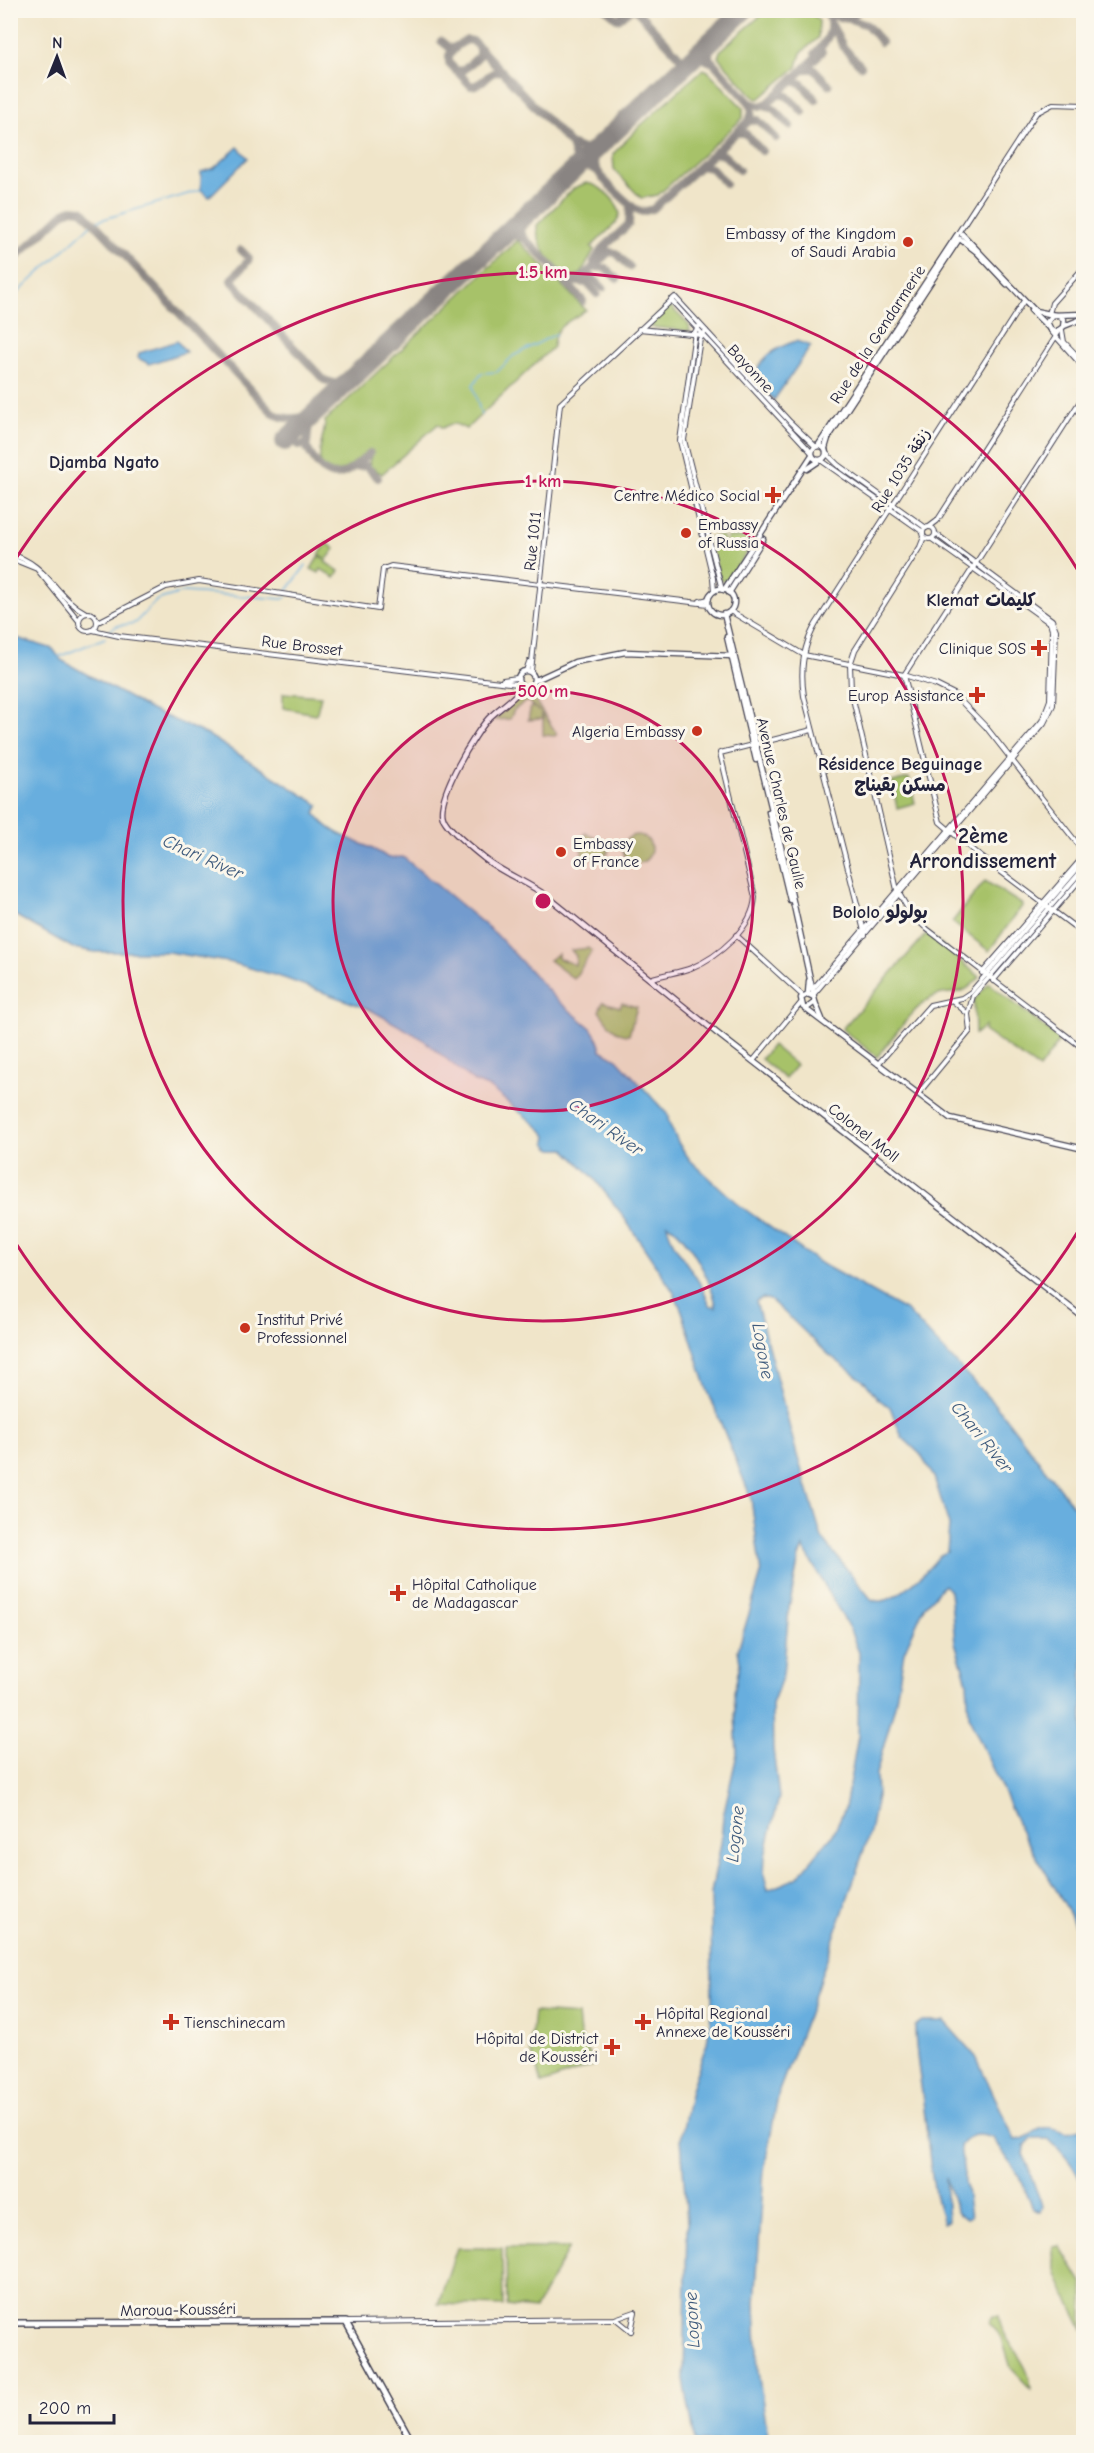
<svg xmlns="http://www.w3.org/2000/svg" width="1094" height="2453" viewBox="0 0 1094 2453" font-family="'Comic Neue','Playpen Sans Arabic',sans-serif">
	<rect width="100%" height="100%" fill="#fbf7ec"/>
	<filter id="ink" filterUnits="userSpaceOnUse"><feTurbulence type="fractalNoise" baseFrequency=".0167" numOctaves="2"/><feDisplacementMap in="SourceGraphic" scale="12" xChannelSelector="R" yChannelSelector="G"/><feConvolveMatrix kernelMatrix="1 2 1 2 8 2 1 2 1" color-interpolation-filters="sRGB"/></filter>
	<filter id="wash" filterUnits="userSpaceOnUse"><feTurbulence type="fractalNoise" baseFrequency=".008" numOctaves="4" result="noise"/><feDisplacementMap in="SourceGraphic" scale="24" xChannelSelector="R" yChannelSelector="G"/><feGaussianBlur stdDeviation="1.35" result="paint"/><feColorMatrix in="noise" values="0 0 0 0 0 0 0 0 0 0 0 0 0 0 0 0 0 1.4 0 .05"/><feComposite in="paint" operator="in"/></filter>
	<g filter="url(#wash)">
		<rect width="100%" height="100%" fill="#f0e5c9"/>
		<g fill="#a7c269" stroke="#647252" stroke-width="1.5">
			<path d="M766 11H810L819 21 818 38 801 53 797 67 759 99 755 98 718 57 720 51Z"/>
			<path d="M703 69 708 71 743 108V118L658 195 641 198 614 170 613 154 640 126Z"/>
			<path d="M586 183C601 185 616 199 620 214L616 223 591 247 594 250 581 274 570 278C553 270 536 244 537 225L574 188Z"/>
			<path d="M518 240 586 310C570 322 554 324 553 347L466 429C457 424 452 421 443 428L438 424 382 474 371 467 369 462 372 455 368 451C358 460 326 491 320 460 318 448 325 434 325 421Z"/>
			<path d="M669 305 689 325 690 331 650 327 649 323Z"/>
			<path d="M723 536 724 543H727V537C736 537 747 536 754 542L727 582 720 580 709 537Z"/>
			<path d="M327 543 335 549 325 562 339 571 335 578 321 569 319 573 311 569 319 556 325 559 319 555Z"/>
			<path d="M283 693 321 696 317 712 315 714 283 708Z"/>
			<path d="M522 693 531 695 557 734 555 736 543 735V717L541 713 542 719 528 720 531 706 540 712 527 701 514 710 510 719 494 720Z"/>
			<path d="M909 778 915 803 897 808 892 782Z"/>
			<path d="M585 833 608 842V854L583 860 581 847Z"/>
			<circle cx="637" cy="849" r="14"/>
			<path d="M985 881 1023 905 989 951 952 922Z"/>
			<path d="M927 933 980 977C956 1003 953 986 931 998 912 1008 891 1041 877 1057L842 1029Z"/>
			<path d="M588 948 592 951 574 979 549 960 558 954V958L575 965 576 956 571 950Z"/>
			<path d="M989 983 1060 1040 1039 1069 984 1031 985 1026 975 1034 974 1000Z"/>
			<path d="M603 1002 620 1007 622 1003 637 1007 629 1035C614 1035 607 1022 599 1011Z"/>
			<path d="M772 1045 796 1065 785 1079 761 1059Z"/>
			<path d="M534 2012 578 2015 580 2034 594 2065 542 2084 530 2049Z"/>
			<path d="M1060 2246 1083 2285V2330C1073 2306 1051 2274 1053 2247Z"/>
			<path d="M457 2248H502L503 2306 438 2304Z"/>
			<path d="M506 2248H569L535 2309 507 2306Z"/>
			<path d="M993 2316H999C1002 2343 1030 2360 1031 2389L1011 2368 1001 2336 989 2323Z"/>
		</g>
		<g fill="#67aede" stroke="#44688c" stroke-width="1.5" fill-rule="evenodd">
			<path d="M238 147 248 158 209 197 201 190V172L214 168Z"/>
			<path d="M177 341 186 352 149 364 138 358 139 353Z"/>
			<path d="M796 341 811 346 774 400 754 378C759 358 777 347 796 341Z"/>
			<path d="M10 636 53 649 61 660 151 710 208 735 319 805 315 813C333 840 365 840 388 858L403 857 496 934 556 999 591 1028 598 1039 601 1050 617 1059 669 1116 668 1121 679 1144 690 1160 739 1205 820 1263 907 1311 1000 1410 1083 1519V1942L1064 1903 1020 1829 969 1717 967 1682 955 1642 950 1591 944 1585 924 1607 904 1652 895 1705 876 1774 877 1796 870 1832 807 2017 779 2091 764 2170 755 2303 758 2372 769 2442H695L684 2380 687 2223 681 2138 691 2089 707 2043 712 2007 711 1893 721 1843 723 1816 737 1754 734 1692 740 1663 738 1650 761 1574 751 1498 707 1389 682 1311 673 1291 621 1213 593 1177 565 1149C557 1149 551 1152 546 1142L547 1136 541 1129 490 1088 473 1081 421 1038 369 1009 284 978 233 963 168 952H95L73 948 11 913ZM667 1224C687 1233 714 1286 716 1307L709 1305C704 1279 671 1251 667 1224ZM762 1298 770 1300 785 1313 828 1354 866 1383 878 1399 890 1407 902 1437 920 1454 934 1477 949 1525 947 1552 940 1555C928 1570 890 1611 871 1599L822 1538 797 1455 756 1301ZM803 1547 850 1630 859 1653 858 1736 845 1808 833 1834 797 1878 768 1890 764 1875 765 1856 779 1797 773 1749 772 1704 783 1675 789 1608 799 1557Z"/>
			<path d="M922 2021H944L976 2057 1015 2140C1037 2139 1034 2118 1067 2133L1083 2127V2188C1077 2169 1063 2152 1048 2139H1031L1025 2146 1024 2156 1042 2206 1040 2212 1033 2209 1020 2177 993 2138C979 2133 969 2133 960 2146L970 2217 966 2219 957 2212 945 2178 948 2221 943 2223C930 2183 929 2149 924 2109 921 2081 915 2054 915 2026Z"/>
		</g>
		<g fill="none" stroke-linecap="round" stroke-linejoin="round">
			<g stroke="#67aede" stroke-width="1.5">
				<path d="M10 300 94 222 201 190"/>
				<path d="M481 415 473 385 482 373 497 372 513 356 556 334"/>
				<path d="M287 591 306 565"/>
				<path d="M108 632 116 626 135 623 157 600 184 592 283 599 286 597"/>
				<path d="M58 657 105 638"/>
			</g>
			<g stroke="#898482" stroke-width="8">
				<path d="M607 10 618 19 630 10"/>
				<path d="M636 10 680 57 682 65 679 72"/>
				<path d="M826 12C838 20 849 19 860 10"/>
				<path d="M847 18 867 25 881 42"/>
				<path d="M832 25 844 48 861 66"/>
				<path d="M441 41 451 49 467 40 473 41 570 144 585 150 599 146"/>
				<path d="M455 49 449 55V63L471 86C484 86 488 70 502 71"/>
				<path d="M815 53C828 41 835 29 827 12"/>
				<path d="M690 61 701 58 711 62"/>
				<path d="M805 69H814L829 85"/>
				<path d="M456 71 464 70 479 56V47"/>
				<path d="M791 81 801 83 816 100"/>
				<path d="M778 94 787 96 803 112"/>
				<path d="M750 103 760 106 768 103 822 52"/>
				<path d="M764 106 774 109 790 126"/>
				<path d="M749 121 758 120 776 138"/>
				<path d="M736 133H745L762 151"/>
				<path d="M596 150C585 171 621 195 634 208L642 212 653 209 749 121 752 112 750 103 709 58 710 42"/>
				<path d="M715 153 724 155 739 170"/>
				<path d="M701 166 711 168 726 184"/>
				<path d="M576 168 586 166 596 170"/>
				<path d="M570 173 576 161 571 145"/>
				<path d="M523 217 520 230 524 238"/>
				<path d="M501 238 510 234 524 238 569 283 581 279 609 252 616 253 630 267"/>
				<path d="M241 250 249 258 248 261 231 280 324 380 338 384 352 377"/>
				<path d="M594 262 601 250 629 224 630 205"/>
				<path d="M10 263 65 212 72 209 82 210 273 413C288 422 303 419 318 410L309 422 307 444 299 446 289 436 290 430 297 422 305 421"/>
				<path d="M594 267 606 268 617 279"/>
				<path d="M583 277H592L603 288"/>
				<path d="M565 281 583 301"/>
				<path d="M577 282 587 283 597 294"/>
				<path d="M308 450C329 488 344 477 370 453"/>
				<path d="M355 467 366 466 378 478"/>
			</g>
			<path stroke="#898482" stroke-width="20" d="M285 441 744 10"/>
		</g>
	</g>
	<g filter="url(#ink)">
		<g fill="none" stroke-linecap="round" stroke-linejoin="round">
			<defs>
				<g id="secondary">
					<path d="M958 233 1036 113 1053 104 1084 105"/>
					<path d="M671 300 812 453"/>
					<path d="M1049 314 1052 303 1084 267"/>
					<path d="M700 325 695 332 680 441 713 578 714 591"/>
					<path d="M639 329 702 335"/>
					<path d="M1062 330 1064 342 1084 363"/>
					<path d="M706 331 700 339 684 440 722 590"/>
					<path d="M1051 331 1084 368"/>
					<path d="M1084 395 904 675 940 822 976 853 1084 934"/>
					<path d="M827 454 838 465 926 528"/>
					<path d="M822 461 923 532"/>
					<circle cx="929" cy="533" r="6"/>
					<path d="M929 527 937 521 1060 330"/>
					<path d="M924 537 920 547 855 650 850 665 851 690 897 890 911 914 927 929 1084 1049"/>
					<path d="M10 554C48 564 54 596 86 613"/>
					<path d="M10 558 37 569 79 621"/>
					<path d="M700 601 709 599"/>
					<path d="M730 611 804 655 904 675 936 685 954 694 986 727 1084 852"/>
					<circle cx="88" cy="622" r="9"/>
					<path d="M98 622 166 587 199 581 378 609 383 569 391 566 708 604"/>
					<path d="M93 630 119 636 517 684"/>
					<path d="M526 671 529 662"/>
					<path d="M531 671 560 404 675 297 790 422 816 447"/>
					<path d="M503 680 517 678"/>
					<path d="M736 935 803 996"/>
					<path d="M865 935 804 696C800 671 803 646 816 624L1023 302"/>
					<path d="M982 973 1084 856"/>
					<path d="M650 979C663 974 678 973 691 968 718 957 753 928 755 897L720 753 812 730"/>
					<path d="M993 981 1084 875"/>
					<path d="M812 990 1042 721 1050 700 1052 630 1050 623 932 539"/>
					<path d="M813 995 1044 723 1053 705 1056 630 1052 620 936 534"/>
					<path d="M968 1014 973 996 1084 868"/>
					<path d="M753 1061 801 1003"/>
					<path d="M878 1064 930 1005 962 998 971 992 1084 861"/>
					<path d="M918 1094 970 1031 968 1014 953 1001"/>
					<path d="M616 2319 631 2331"/>
					<path d="M346 2322 615 2319 635 2312 631 2331"/>
				</g>
				<g id="primary">
					<path d="M962 234 1035 311 1055 315"/>
					<path d="M960 239 977 252 1007 284"/>
					<path d="M1031 310 1048 327"/>
					<path d="M1060 316 1064 320 1063 327 1056 332 1051 330 1047 322 1053 315 1084 314"/>
					<path d="M1064 326 1084 318"/>
					<circle cx="819" cy="453" r="7"/>
					<path d="M818 446 957 235"/>
					<path d="M825 448 828 438 959 239"/>
					<path d="M807 469 819 461"/>
					<circle cx="721" cy="602" r="13"/>
					<path d="M724 590 812 455"/>
					<path d="M729 593 763 539"/>
					<path d="M724 614 782 851 814 997"/>
					<path d="M727 637 756 760"/>
					<circle cx="526" cy="679" r="8"/>
					<path d="M534 681 575 662 625 652 733 656"/>
					<path d="M523 687C514 699 500 707 489 718 475 733 436 797 443 817 446 828 475 851 485 859 504 874 528 882 548 897L718 1034 1084 1318"/>
					<path d="M769 812 790 900"/>
					<path d="M808 994 809 981"/>
					<path d="M815 1002 822 1019"/>
					<path d="M807 1008 815 1002 814 997 808 994 801 998 803 1007 950 1118 1084 1149"/>
				</g>
				<path id="highway" d="M10 2323 346 2322 412 2442"/>
			</defs>
			<use href="#secondary" stroke="#413f50" stroke-width="6"/>
			<use href="#primary" stroke="#413f50" stroke-width="7"/>
			<use href="#highway" stroke="#413f50" stroke-width="8"/>
			<use href="#secondary" stroke="#fff" stroke-width="4"/>
			<use href="#primary" stroke="#fff" stroke-width="4.5"/>
			<use href="#highway" stroke="#fff" stroke-width="5"/>
		</g>
	</g>
	<circle cx="543" cy="901" r="210" fill="#c2185b" fill-opacity=".12"/>
	<g fill="none" stroke="#c2185b" stroke-width="3">
		<circle cx="543" cy="901" r="210"/>
		<circle cx="543" cy="901" r="420"/>
		<path d="M1082 1225A629 629 0 0 1 13 1239M13 563A629 629 0 0 1 1082 577"/>
	</g>
	<g fill="#c8321e" stroke="#fbf7ec" stroke-width="2">
		<circle cx="908" cy="242" r="6"/>
		<path d="M770 486h6v6h6v6h-6v6h-6v-6h-6v-6h6z"/>
		<circle cx="686" cy="533" r="6"/>
		<path d="M1036 639h6v6h6v6h-6v6h-6v-6h-6v-6h6z"/>
		<path d="M974 686h6v6h6v6h-6v6h-6v-6h-6v-6h6z"/>
		<circle cx="697" cy="731" r="6"/>
		<circle cx="561" cy="852" r="6"/>
		<circle cx="245" cy="1328" r="6"/>
		<path d="M395 1584h6v6h6v6h-6v6h-6v-6h-6v-6h6z"/>
		<path d="M168 2013h6v6h6v6h-6v6h-6v-6h-6v-6h6z"/>
		<path d="M640 2013h6v6h6v6h-6v6h-6v-6h-6v-6h6z"/>
		<path d="M609 2038h6v6h6v6h-6v6h-6v-6h-6v-6h6z"/>
	</g>
	<g text-anchor="middle" stroke-width="6" stroke-linejoin="round" paint-order="stroke">
		<g font-size="16" fill="#22223b" stroke="#fbf7ec" text-anchor="end">
			<text x="896" y="239">Embassy of the Kingdom<tspan x="896" dy="18">of Saudi Arabia</tspan></text>
			<text x="760" y="501">Centre Médico Social</text>
			<text x="698" y="530" text-anchor="start">Embassy<tspan x="698" dy="18">of Russia</tspan></text>
			<text x="1026" y="654">Clinique SOS</text>
			<text x="964" y="701">Europ Assistance</text>
			<text x="685" y="737">Algeria Embassy</text>
			<text x="573" y="849" text-anchor="start">Embassy<tspan x="573" dy="18">of France</tspan></text>
			<text x="257" y="1325" text-anchor="start">Institut Privé<tspan x="257" dy="18">Professionnel</tspan></text>
			<text x="412" y="1590" text-anchor="start">Hôpital Catholique<tspan x="412" dy="18">de Madagascar</tspan></text>
			<text x="656" y="2019" text-anchor="start">Hôpital Regional<tspan x="656" dy="18">Annexe de Kousséri</tspan></text>
			<text x="184" y="2028" text-anchor="start">Tienschinecam</text>
			<text x="598" y="2044">Hôpital de District<tspan x="598" dy="18">de Kousséri</tspan></text>
		</g>
		<g font-size="16" fill="#22223b" stroke="#fbf7ec">
			<text transform="translate(877 334) rotate(-57)" y="6">Rue de la Gendarmerie</text>
			<text transform="translate(751 368) rotate(47)" y="6">Bayonne</text>
			<text transform="translate(900 470) rotate(-58)" y="6">Rue 1035 زنقة</text>
			<text transform="translate(532 541) rotate(-84)" y="6">Rue 1011</text>
			<text transform="translate(302 645) rotate(7)" y="6">Rue Brosset</text>
			<text transform="translate(782 803) rotate(77)" y="6">Avenue Charles de Gaulle</text>
			<text transform="translate(864 1132) rotate(38)" y="6">Colonel Moll</text>
			<text transform="translate(178 2309) rotate(-1)" y="6">Maroua-Kousséri</text>
		</g>
		<g font-size="18" font-weight="bold" fill="#22223b" stroke="#fbf7ec">
			<text x="104" y="468">Djamba Ngato</text>
			<text x="981" y="606">Klemat كليمات</text>
			<text x="900" y="770">Résidence Beguinage<tspan x="900" dy="21">مسكن بقيناج</tspan></text>
			<text x="880" y="918">Bololo بولولو</text>
		</g>
		<g font-size="18" font-style="italic" fill="#3e5a7c" stroke="#fbf7ec">
			<text transform="translate(203 857) rotate(24)" y="6">Chari River</text>
			<text transform="translate(606 1127) rotate(35)" y="6">Chari River</text>
			<text transform="translate(763 1351) rotate(80)" y="6">Logone</text>
			<text transform="translate(982 1437) rotate(51)" y="6">Chari River</text>
			<text transform="translate(735 1834) rotate(-84)" y="6">Logone</text>
			<text transform="translate(692 2320) rotate(-93)" y="6">Logone</text>
		</g>
		<g font-size="22" font-weight="bold" fill="#22223b" stroke="#fbf7ec">
			<text x="983" y="843">2ème<tspan x="983" dy="25">Arrondissement</tspan></text>
		</g>
	</g>
	<circle cx="543" cy="901" r="9" fill="#c2185b" stroke="#fbf7ec" stroke-width="3"/>
	<g font-size="18" text-anchor="middle" font-weight="bold" fill="#c2185b" stroke="#fbf7ec" stroke-width="6" stroke-linejoin="round" paint-order="stroke">
		<text x="543" y="278">1.5 km</text>
		<text x="543" y="487">1 km</text>
		<text x="543" y="697">500 m</text>
	</g>
	<rect width="1094" height="2453" fill="none" stroke="#fbf7ec" stroke-width="36"/>
	<g transform="translate(57 57) rotate(1)" stroke="#fbf7ec" stroke-width="4.5" paint-order="stroke">
	<path d="M0-4.5L10 22L0 15L-10 22Z" fill="#22223b"/>
	<text y="-9" font-size="16" font-weight="bold" text-anchor="middle" fill="#22223b">N</text>
	</g>
	<path d="M30 2414v9h84v-9" fill="none" stroke="#22223b" stroke-width="3"/>
	<text x="39" y="2414" font-size="18" fill="#22223b" stroke="#fbf7ec" stroke-width="4.5" paint-order="stroke">200 m</text>
</svg>
